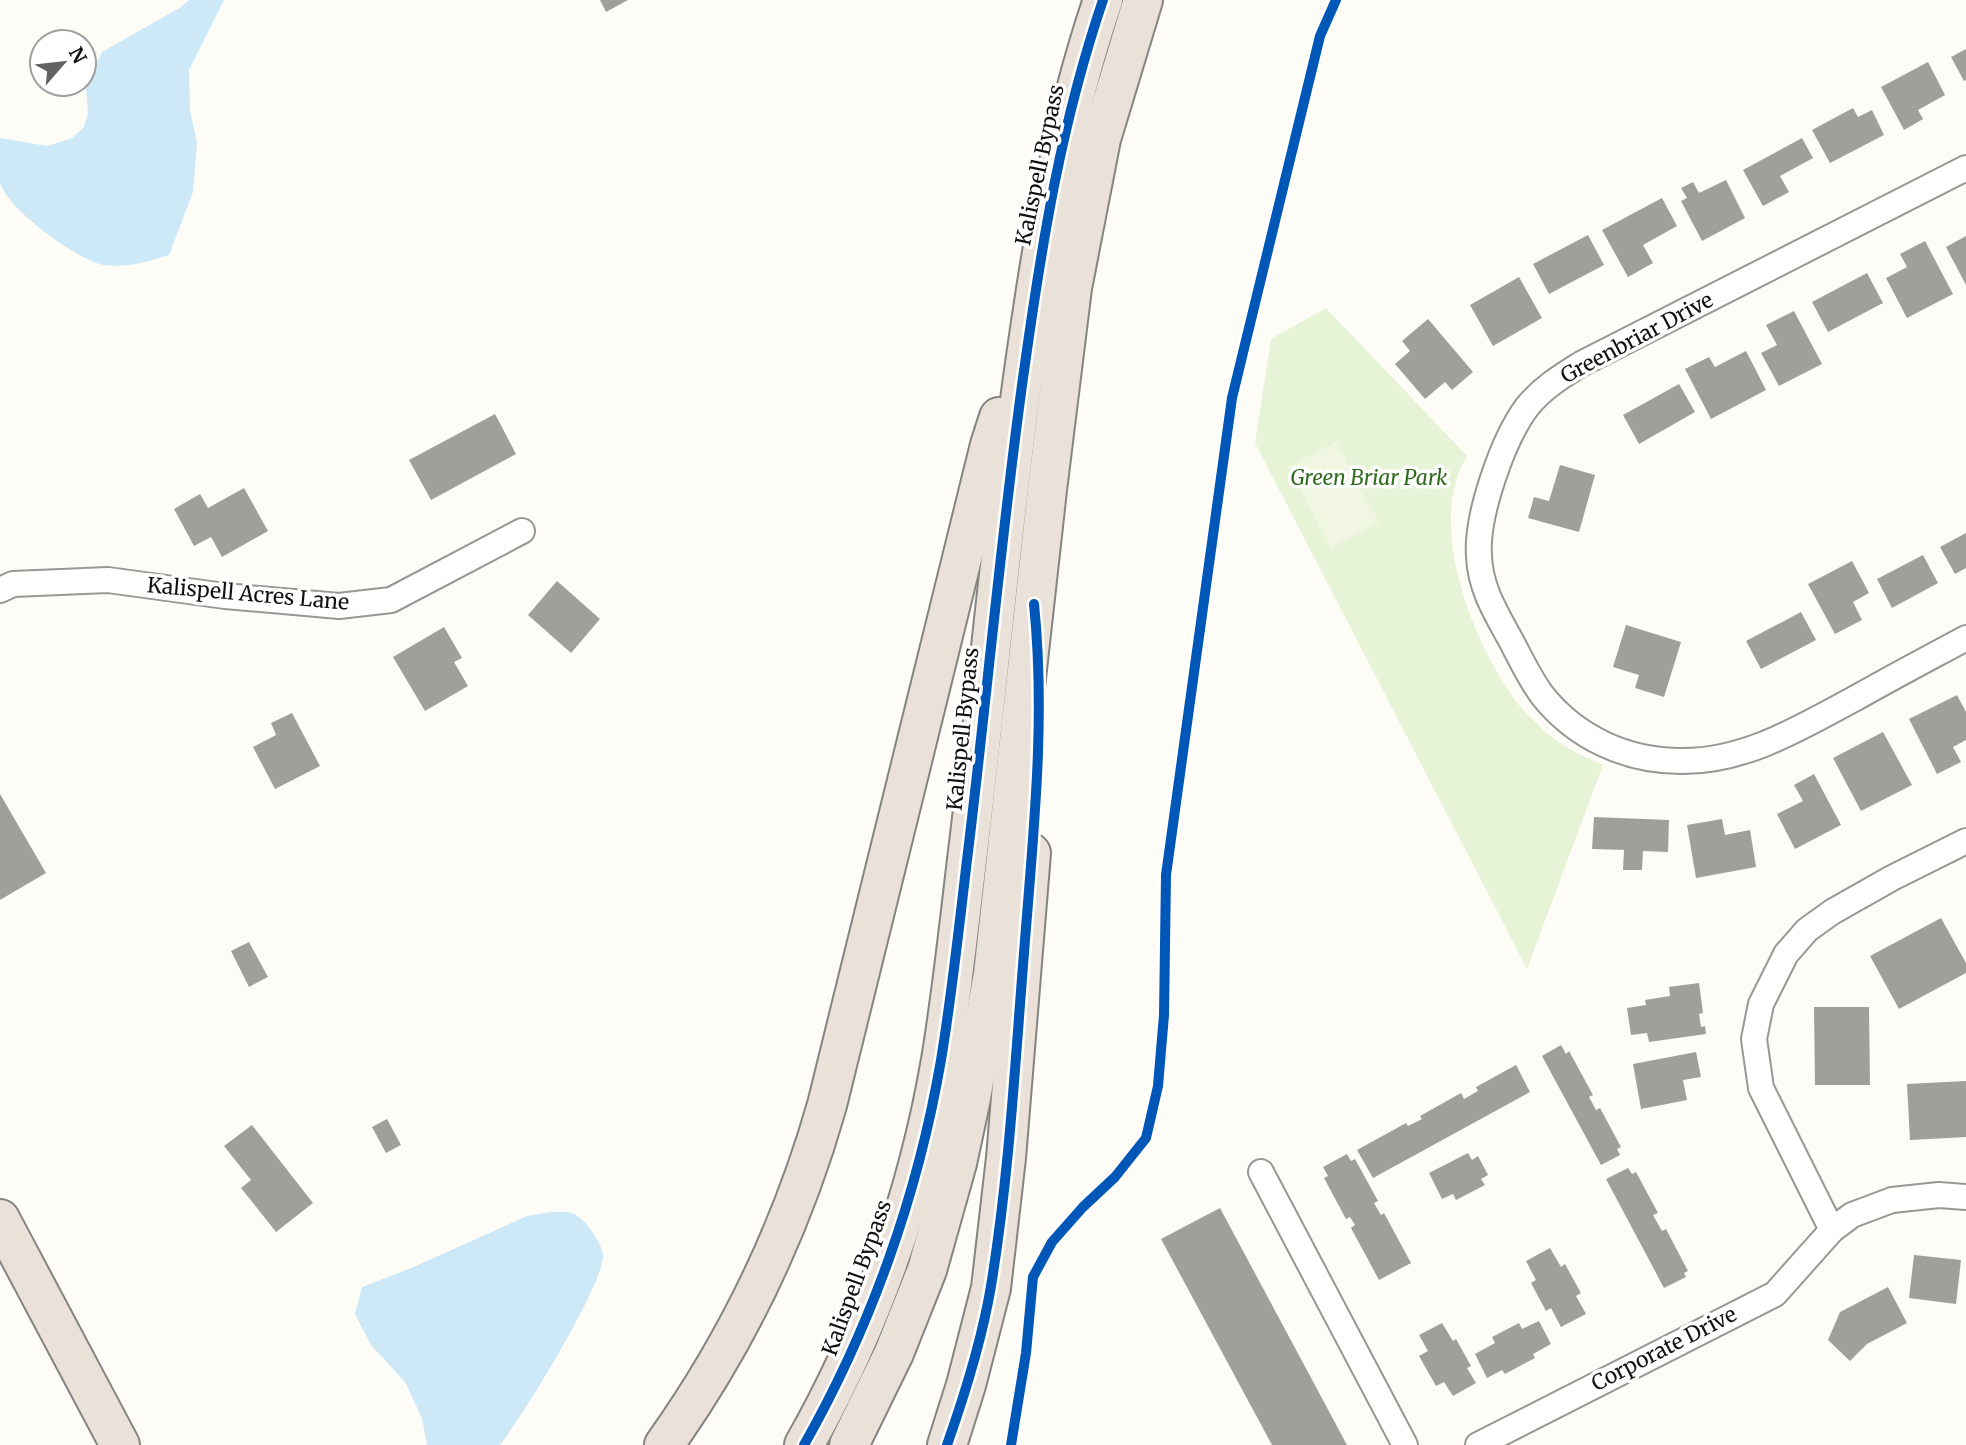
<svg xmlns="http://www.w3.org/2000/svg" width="1966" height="1445" viewBox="0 0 1966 1445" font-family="Merriweather,serif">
	<rect width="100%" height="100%" fill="#fdfcf7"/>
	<path fill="#e7f3d7" d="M1326 308 1467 456C1426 522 1471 637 1511 694 1518 706 1530 717 1539 726 1558 745 1580 755 1603 765L1527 969 1255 443 1271 339Z"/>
	<path fill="#f0f6e1" d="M1336 442 1379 522 1331 548 1288 467Z"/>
	<g fill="#cde8f7">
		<path d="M189 0H224L189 70 190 111 197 142 193 192 169 255C148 262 126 268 104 265 78 261 6 208 0 182 0 169 0 152 0 138L47 146 72 138 84 127 88 113 86 86 102 52 181 7Z"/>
		<path d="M550 1212C557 1212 565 1211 572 1213 584 1217 602 1242 603 1255 604 1285 522 1417 500 1445H427L422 1418 405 1382 371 1345 355 1314 362 1287 409 1269 527 1216Z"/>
	</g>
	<g fill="#a19f9c">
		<path d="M600 0H628L606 12Z"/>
		<path d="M1966 49V80L1964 81 1951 57Z"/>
		<path d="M1928 62 1945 95 1918 110 1923 119 1904 130 1881 87Z"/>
		<path d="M1853 108 1858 117 1872 110 1884 135 1830 163 1812 130Z"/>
		<path d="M1802 138 1813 158 1780 176 1789 192 1763 206 1743 170Z"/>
		<path d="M1726 180 1745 218 1702 241 1681 201 1687 198 1681 188 1693 182 1699 193Z"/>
		<path d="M1662 198 1677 226 1643 245 1653 263 1628 277 1602 230Z"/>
		<path d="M1588 235 1604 265 1549 294 1533 264Z"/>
		<path d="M1966 236V285L1946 247Z"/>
		<path d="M1925 241 1953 294 1907 318 1886 278 1907 267 1900 254Z"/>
		<path d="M1867 273 1883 303 1828 332 1812 302Z"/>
		<path d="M1519 277 1542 318 1493 346 1470 305Z"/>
		<path d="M1794 311 1822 364 1779 386 1761 353 1777 345 1766 325Z"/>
		<path d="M1428 319 1473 372 1452 390 1445 382 1425 399 1395 364 1410 351 1402 341Z"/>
		<path d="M1746 351 1766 390 1711 419 1685 369 1709 357 1715 367Z"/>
		<path d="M1679 384 1695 412 1639 444 1623 415Z"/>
		<path d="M495 414 516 454 431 500 409 460Z"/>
		<path d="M1560 465 1595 475 1579 532 1528 518 1534 497 1549 501Z"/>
		<path d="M244 488 268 531 222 557 211 537 194 546 174 509 200 494 208 508Z"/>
		<path d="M1966 533V568L1955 574 1940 547Z"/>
		<path d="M1923 555 1938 583 1892 608 1877 579Z"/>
		<path d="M1852 561 1869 593 1853 602 1862 620 1835 634 1808 584Z"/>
		<path d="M557 581 600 619 571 653 528 615Z"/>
		<path d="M1801 612 1816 640 1761 669 1746 641Z"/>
		<path d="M1626 625 1681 642 1664 697 1635 688 1639 675 1613 667Z"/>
		<path d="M444 627 462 658 454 662 468 686 425 711 393 657Z"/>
		<path d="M1957 695 1966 712V740L1953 747 1961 762 1937 774 1909 719Z"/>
		<path d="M292 713 320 766 275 789 253 747 276 735 271 723Z"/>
		<path d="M1883 732 1912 785 1861 811 1833 758Z"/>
		<path d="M1814 774 1841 825 1795 849 1777 814 1803 801 1794 785Z"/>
		<path d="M0 794 46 873 0 900Z"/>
		<path d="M1594 817 1669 820 1668 852 1643 851 1642 870H1623L1624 850 1592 849Z"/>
		<path d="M1722 819 1725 835 1750 830 1756 867 1696 878 1687 825Z"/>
		<path d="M1941 918 1966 963V973L1899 1009 1870 956Z"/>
		<path d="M249 942 268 977 249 987 231 951Z"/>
		<path d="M1699 983 1703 1013 1699 1014 1701 1027 1705 1026 1706 1034 1649 1042 1647 1033 1631 1035 1627 1008 1646 1005 1645 1000 1670 996 1669 987Z"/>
		<path d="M1814 1007H1869L1870 1085H1815Z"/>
		<path d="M1561 1045 1566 1054 1569 1051 1593 1095 1589 1097 1596 1110 1600 1108 1621 1147 1617 1149 1620 1155 1601 1165 1542 1056Z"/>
		<path d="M1696 1052 1701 1077 1683 1080 1687 1100 1641 1109 1633 1064Z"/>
		<path d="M1516 1065 1530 1092 1373 1178 1357 1150 1406 1123 1408 1126 1422 1119 1420 1116 1461 1093 1464 1099 1478 1091 1476 1087Z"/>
		<path d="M1966 1081V1137L1910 1140 1907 1084Z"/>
		<path d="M387 1119 401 1145 386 1153 372 1127Z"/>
		<path d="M252 1125 313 1203 276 1232 241 1188 251 1180 224 1146Z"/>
		<path d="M1468 1153 1472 1160 1478 1156 1488 1175 1481 1179 1485 1185 1456 1200 1453 1194 1442 1199 1429 1173Z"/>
		<path d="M1347 1154 1351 1161 1355 1159 1378 1201 1374 1203 1381 1215 1384 1213 1411 1263 1379 1280 1351 1228 1355 1225 1350 1217 1346 1219 1324 1178 1328 1176 1323 1167Z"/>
		<path d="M1628 1168 1632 1174 1636 1172 1658 1213 1653 1215 1662 1231 1666 1229 1688 1271 1684 1273 1686 1277 1664 1288 1606 1179Z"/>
		<path d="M1220 1208 1347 1445H1272L1161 1239Z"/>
		<path d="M1550 1248 1561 1267 1565 1264 1581 1293 1576 1296 1586 1314 1561 1327 1551 1308 1546 1311 1531 1283 1536 1280 1526 1261Z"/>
		<path d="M1914 1255 1961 1260 1956 1304 1909 1298Z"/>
		<path d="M1888 1287 1907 1323 1867 1344 1850 1361 1828 1340 1840 1312Z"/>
		<path d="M1539 1321 1551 1344 1533 1354 1535 1358 1505 1374 1502 1370 1487 1378 1475 1354 1495 1343 1492 1337 1519 1323 1522 1329Z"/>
		<path d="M1442 1323 1453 1341 1456 1339 1471 1366 1467 1368 1476 1383 1453 1396 1444 1382 1436 1386 1419 1356 1428 1351 1419 1335Z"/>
	</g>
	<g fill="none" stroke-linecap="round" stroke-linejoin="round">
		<defs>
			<g id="street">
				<path d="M1966 168 1581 364C1562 376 1542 388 1527 407 1503 439 1476 516 1479 556 1480 586 1494 610 1508 635 1519 655 1528 676 1542 695 1576 738 1627 761 1681 761 1744 762 1800 728 1854 699 1891 678 1929 658 1966 638"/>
				<path d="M0 590 13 584 108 580 225 596 339 606 391 600 522 531"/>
				<path d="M1261 1172 1405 1445"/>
				<path d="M1832 1230 1761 1088 1754 1039 1761 1004 1786 954 1807 930 1832 912 1892 878 1966 841"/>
				<path d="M1478 1445 1775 1294 1832 1230 1852 1215 1892 1200 1939 1195 1966 1197"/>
			</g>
			<g id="highway">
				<path d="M0 1219 120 1445"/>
				<path d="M664 1445C738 1341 792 1228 827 1105L990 445 999 417"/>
				<path d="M804 1445C871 1327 918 1194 941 1060 952 994 959 927 967 860 987 698 1001 534 1024 371 1042 242 1061 124 1103 0"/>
				<path d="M849 1445 894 1353 927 1270 957 1163 971 1098 993 974 1047 490 1072 288 1101 139 1143 0"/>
				<path d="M947 1445 966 1385 991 1288 1006 1158 1031 853"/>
			</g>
		</defs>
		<use href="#street" stroke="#979795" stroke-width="28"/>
		<use href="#highway" stroke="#858482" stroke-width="42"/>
		<use href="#street" stroke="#fffffe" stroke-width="24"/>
		<use href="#highway" stroke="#eae1d8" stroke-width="38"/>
		<defs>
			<g id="cycleway">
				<path d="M804 1445C871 1327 918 1194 941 1060 952 994 959 927 967 860 987 698 1001 534 1024 371 1042 242 1061 124 1103 0"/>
				<path d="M947 1445C965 1394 982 1340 991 1286 1009 1177 1015 1064 1024 953 1033 836 1046 721 1034 604"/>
				<path d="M1011 1445 1026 1353 1033 1277 1052 1242 1083 1207 1115 1177 1146 1138 1158 1086 1164 1015 1166 875 1232 398 1320 36 1336 0"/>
			</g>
		</defs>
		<use href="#cycleway" stroke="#fff" stroke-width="15"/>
		<use href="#cycleway" stroke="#0057b8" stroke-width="10"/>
	</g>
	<g text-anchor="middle" stroke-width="7" stroke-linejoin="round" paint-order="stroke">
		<g font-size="21" fill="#111" stroke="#fff">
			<text transform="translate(1040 165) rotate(-78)" y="7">Kalispell Bypass</text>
			<text transform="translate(1637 338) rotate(-28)" y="7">Greenbriar Drive</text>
			<text transform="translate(248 594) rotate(5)" y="7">Kalispell Acres Lane</text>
			<text transform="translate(963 729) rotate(-84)" y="7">Kalispell Bypass</text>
			<text transform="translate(857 1278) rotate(-70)" y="7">Kalispell Bypass</text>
			<text transform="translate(1664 1349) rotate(-27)" y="7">Corporate Drive</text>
		</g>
		<g font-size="21" font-style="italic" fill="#2f6b1f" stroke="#fff">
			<text x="1369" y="485">Green Briar Park</text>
		</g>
	</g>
	<g transform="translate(63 63) rotate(62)"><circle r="33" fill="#ffffff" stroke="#a0a0a0" stroke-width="2"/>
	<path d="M0-5L12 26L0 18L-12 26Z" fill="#646362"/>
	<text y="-10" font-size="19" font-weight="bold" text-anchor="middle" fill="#111111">N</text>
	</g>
</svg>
